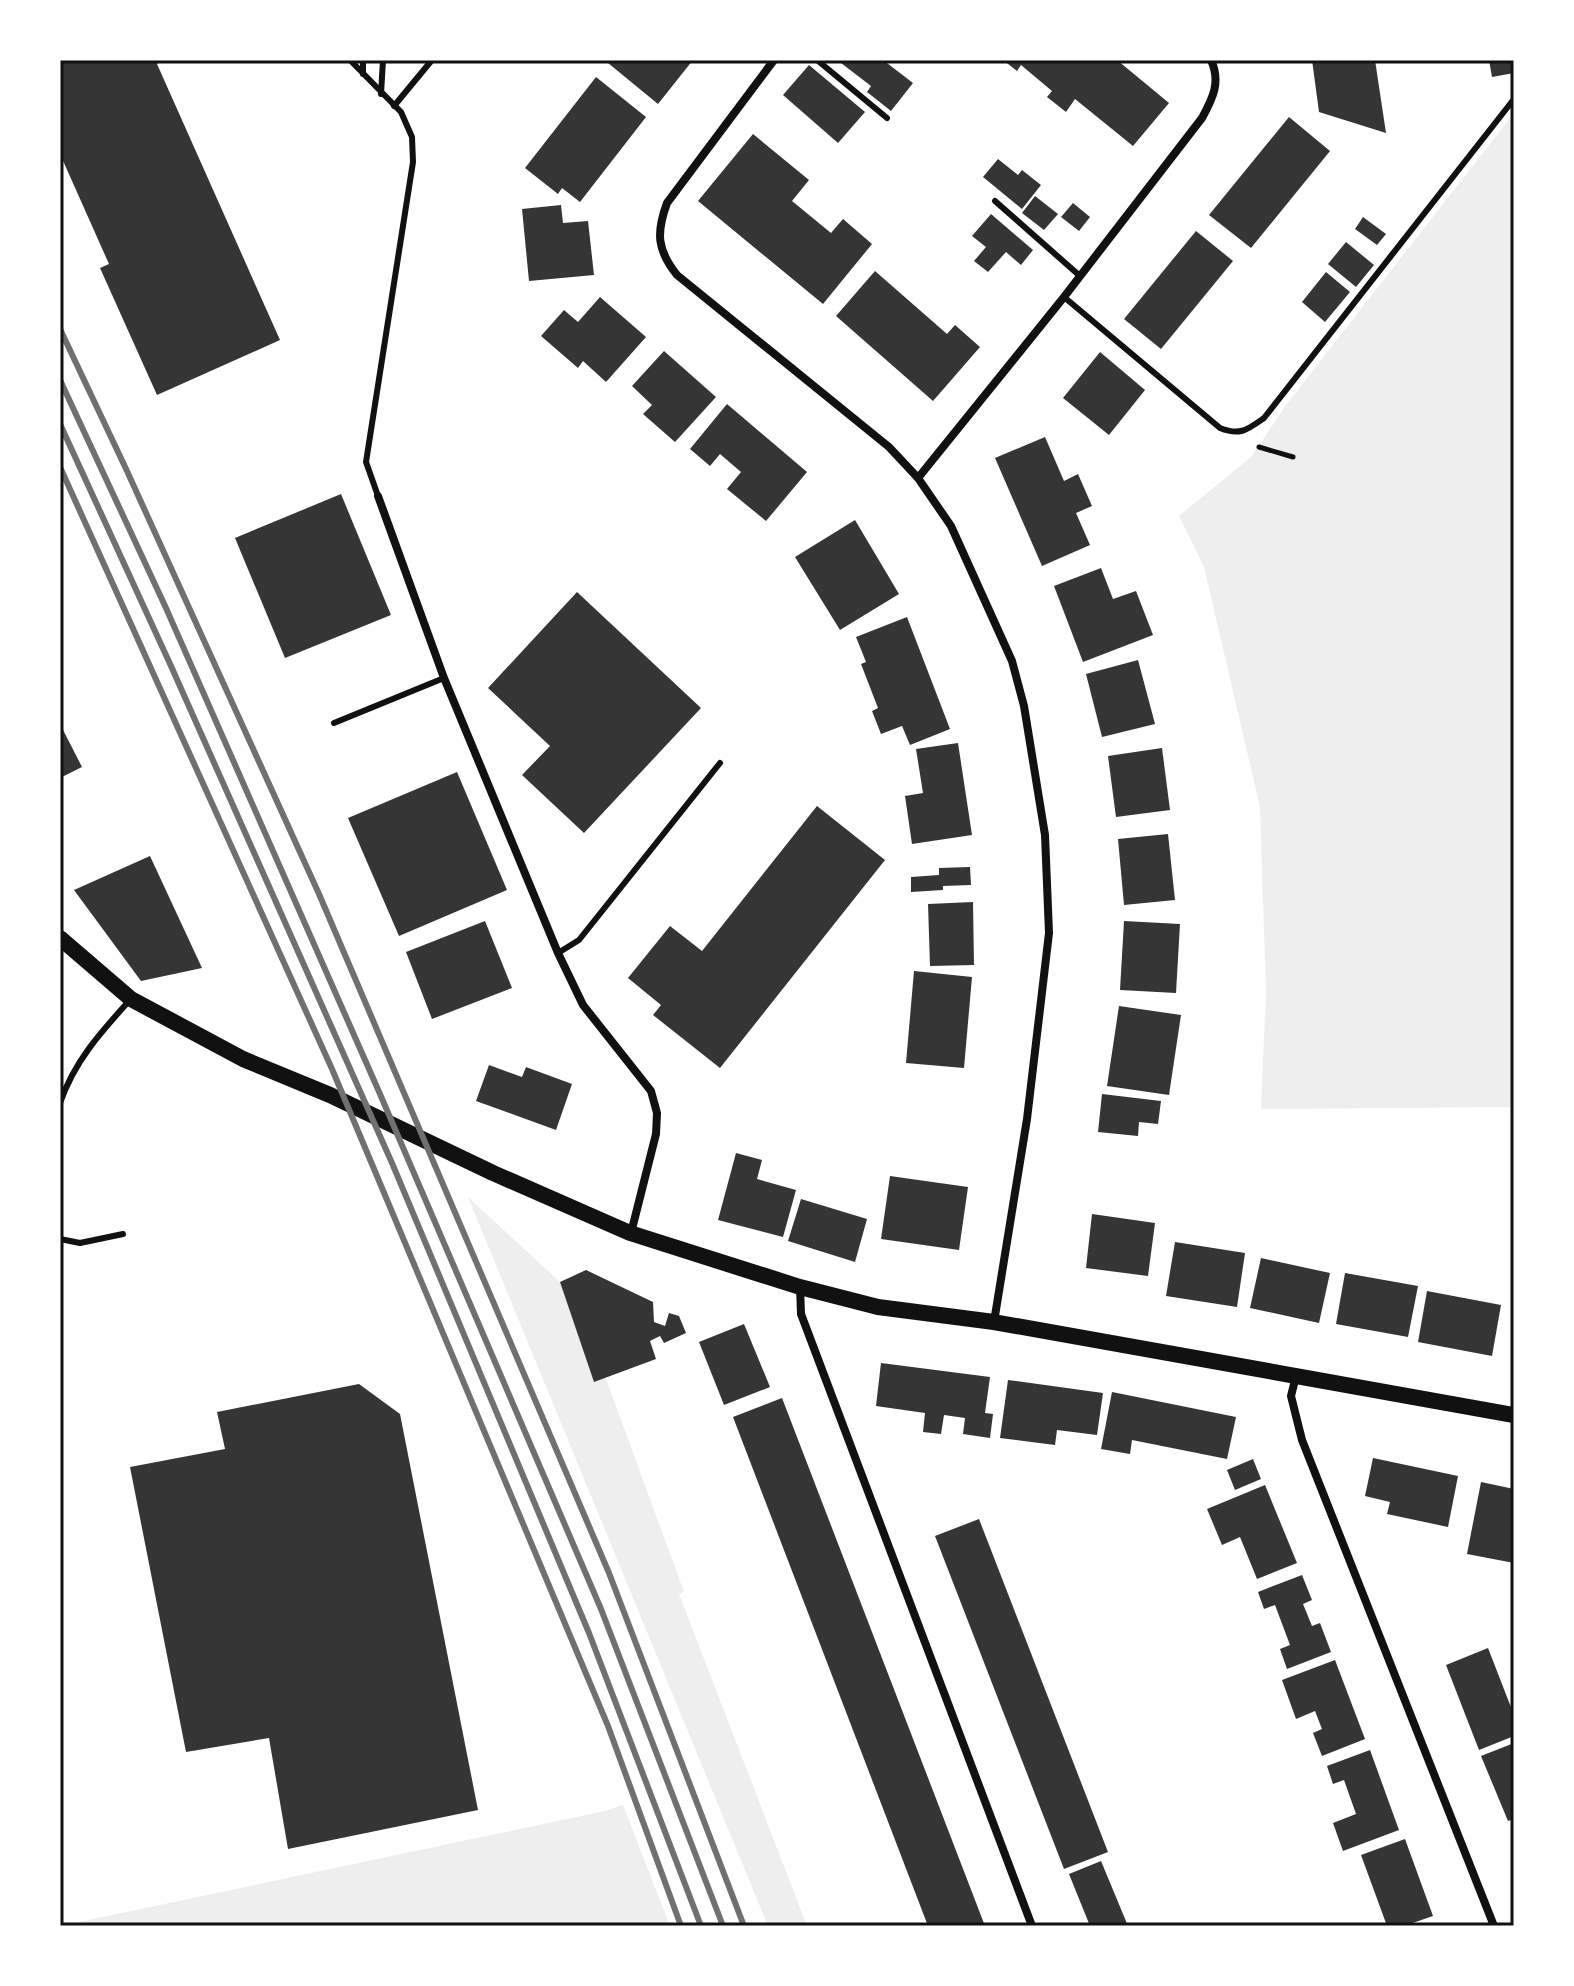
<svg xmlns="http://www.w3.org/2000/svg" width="1574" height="1986" viewBox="0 0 1574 1986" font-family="Mulish,sans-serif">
	<rect width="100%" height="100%" fill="#fff"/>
	<g fill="#eee">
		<path d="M1514 113V1107L1261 1109 1266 993 1260 807 1204 567 1179 516 1252 456 1286 405Z"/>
		<path d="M468 1197 560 1282 594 1381 605 1376 684 1592 679 1594 807 1926H768Z"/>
		<path d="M623 1805 670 1926H60L605 1811Z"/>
	</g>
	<g fill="#353535">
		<path d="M60 60H161L157 64 280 340 157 395 100 268 109 264 60 154Z"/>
		<path d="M611 60H693L658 104 608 63Z"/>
		<path d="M844 60H883L913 83 891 111 867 92 871 86 841 63Z"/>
		<path d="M1003 60H1117L1169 103 1133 146 1075 99 1066 112 1047 97 1052 91 1021 65 1017 71Z"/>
		<path d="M1312 60H1375L1386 133 1319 112Z"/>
		<path d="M1489 60H1514V73L1492 77Z"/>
		<path d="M809 65 865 112 838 143 783 95Z"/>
		<path d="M596 77 646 117 580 202 562 188 558 194 525 168Z"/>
		<path d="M1289 117 1330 151 1251 248 1209 215Z"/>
		<path d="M753 134 809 180 792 201 831 233 843 219 872 244 823 304 698 201Z"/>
		<path d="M998 159 1018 175 1022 170 1041 185 1022 209 983 177Z"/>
		<path d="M1035 196 1058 214 1044 230 1022 213Z"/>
		<path d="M1073 203 1090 217 1079 231 1061 217Z"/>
		<path d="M561 205 563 223 588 221 594 275 529 281 522 209Z"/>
		<path d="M991 214 1033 250 1021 265 1006 252 988 272 974 261 986 247 972 236Z"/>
		<path d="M1363 217 1386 234 1377 245 1355 229Z"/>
		<path d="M1196 231 1233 261 1161 349 1124 319Z"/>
		<path d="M1346 242 1374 265 1356 287 1328 264Z"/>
		<path d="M875 271 947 334 955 325 980 347 933 401 836 316Z"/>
		<path d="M1326 272 1350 292 1325 322 1302 302Z"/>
		<path d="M600 297 646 337 606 382 583 361 578 368 541 336 564 310 578 322Z"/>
		<path d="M664 351 716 397 675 442 643 414 652 405 632 386Z"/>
		<path d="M1100 352 1145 390 1109 435 1063 398Z"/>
		<path d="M727 404 807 472 766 521 727 489 741 472 720 454 710 466 690 449Z"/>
		<path d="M1045 437 1064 481 1078 474 1092 506 1076 513 1090 545 1042 566 995 458Z"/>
		<path d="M341 494 391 615 285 658 235 538Z"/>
		<path d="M855 520 899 594 840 630 795 557Z"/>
		<path d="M1101 568 1113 599 1136 591 1153 635 1083 662 1054 586Z"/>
		<path d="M577 592 701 708 584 833 522 775 550 746 488 688Z"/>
		<path d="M907 617 950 729 910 745 902 726 881 734 872 711 878 708 861 664 866 662 856 637Z"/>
		<path d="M1138 660 1155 724 1102 737 1086 674Z"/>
		<path d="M60 724 82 767 60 778Z"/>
		<path d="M958 743 972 835 912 844 905 796 923 793 916 749Z"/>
		<path d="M1162 748 1170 810 1116 817 1108 756Z"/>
		<path d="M457 772 507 890 399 936 348 818Z"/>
		<path d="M817 806 885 860 720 1068 653 1015 661 1005 628 978 670 926 702 951Z"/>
		<path d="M1168 834 1175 900 1124 905 1118 839Z"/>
		<path d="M150 856 202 968 141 981 74 890Z"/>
		<path d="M970 867 971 885 943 886V890L911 892V877L939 875V868Z"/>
		<path d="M973 902 974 965 930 966 928 904Z"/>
		<path d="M485 921 512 988 432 1019 406 952Z"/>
		<path d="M1124 921 1180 924 1176 993 1120 990Z"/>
		<path d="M914 971 972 977 964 1068 906 1063Z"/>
		<path d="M1119 1006 1181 1015 1169 1095 1107 1086Z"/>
		<path d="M489 1065 522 1077 526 1067 572 1084 556 1130 476 1101Z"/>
		<path d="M1102 1094 1161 1101 1158 1124 1139 1122 1138 1136 1098 1132Z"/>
		<path d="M736 1153 762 1160 757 1179 796 1190 783 1237 718 1220Z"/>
		<path d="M890 1176 968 1187 959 1250 881 1239Z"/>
		<path d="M801 1199 867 1219 855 1262 788 1241Z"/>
		<path d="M1092 1214 1155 1223 1148 1276 1086 1268Z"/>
		<path d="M1175 1242 1245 1253 1237 1307 1166 1296Z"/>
		<path d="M1261 1258 1330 1273 1319 1323 1250 1308Z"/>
		<path d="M586 1270 653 1302 654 1322 665 1326 669 1313 679 1316 686 1333 664 1343 660 1336 650 1341 656 1359 594 1382 560 1282Z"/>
		<path d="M1345 1273 1418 1286 1408 1337 1336 1324Z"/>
		<path d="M1427 1291 1501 1305 1492 1356 1418 1342Z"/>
		<path d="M744 1324 770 1387 724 1405 699 1342Z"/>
		<path d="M881 1363 990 1377 985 1413 993 1414 990 1438 963 1434 965 1418 944 1415 941 1434 923 1432 925 1413 876 1406Z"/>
		<path d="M1008 1380 1103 1393 1097 1435 1057 1430 1055 1445 1000 1438Z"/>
		<path d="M359 1384 400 1414 478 1810 288 1849 269 1738 186 1752 130 1467 225 1449 217 1412Z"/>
		<path d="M1112 1392 1236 1417 1227 1459 1132 1440 1130 1454 1101 1449Z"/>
		<path d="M782 1398 985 1926H928L733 1417Z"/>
		<path d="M1373 1458 1458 1476 1448 1527 1387 1514 1390 1502 1365 1496Z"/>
		<path d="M1253 1459 1261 1479 1235 1490 1227 1470Z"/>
		<path d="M1481 1482 1514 1489V1563L1467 1554Z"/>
		<path d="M1265 1485 1297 1563 1257 1579 1240 1537 1222 1545 1207 1509Z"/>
		<path d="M979 1519 1108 1852 1064 1869 935 1536Z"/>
		<path d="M1302 1575 1312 1600 1303 1604 1312 1626 1320 1623 1331 1652 1287 1669 1280 1649 1290 1645 1275 1605 1264 1609 1258 1592Z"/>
		<path d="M1488 1648 1514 1715V1736L1479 1750 1446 1665Z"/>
		<path d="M1335 1660 1365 1739 1322 1756 1313 1733 1322 1729 1315 1711 1296 1719 1282 1680Z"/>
		<path d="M1514 1743V1819L1508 1821 1481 1756Z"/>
		<path d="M1370 1750 1399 1830 1343 1851 1333 1823 1356 1814 1344 1780 1333 1784 1327 1766Z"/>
		<path d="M1405 1839 1433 1916 1404 1926H1387L1361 1855Z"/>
		<path d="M1101 1861 1128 1926H1090L1069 1874Z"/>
	</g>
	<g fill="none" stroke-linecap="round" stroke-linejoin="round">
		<path stroke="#111" stroke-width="5" d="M1259 447 1293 457"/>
		<g stroke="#111" stroke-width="6">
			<path d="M350 60 401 112 412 137 413 162 366 462 378 496"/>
			<path d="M817 60 887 118"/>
			<path d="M363 74V60"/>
			<path d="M381 94 383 60"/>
			<path d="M394 106 432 60"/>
			<path d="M995 201 1080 276"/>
			<path d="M1064 297 1220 428C1240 436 1247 430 1264 418L1514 99"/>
			<path d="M334 723 444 678"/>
			<path d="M558 953 579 940 720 763"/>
			<path d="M60 1103C74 1062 100 1033 129 1001"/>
			<path d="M60 1239 80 1243 123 1234"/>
		</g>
		<g stroke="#111" stroke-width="8">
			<path d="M774 60 667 203C656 233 657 250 677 275L889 447 918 478 951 526 1012 661 1024 706 1045 835 1049 933 1027 1119 994 1322"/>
			<path d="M918 478 1064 297 1202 118C1213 98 1221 82 1211 60"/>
			<path d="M378 496 444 678 558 953 583 1005 651 1091 657 1113 656 1134 631 1233"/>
			<path d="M800 1287 801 1314 1032 1926"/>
			<path d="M1296 1376 1291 1396 1302 1440 1494 1926"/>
		</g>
		<path stroke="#111" stroke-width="16" d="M60 938 131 999 243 1059 330 1095 493 1173 630 1233 800 1287 878 1307 994 1322 1514 1415"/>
		<g stroke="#707070" stroke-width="6">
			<path d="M60 329 127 471 319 894 609 1573 744 1926"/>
			<path d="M60 380 166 608 380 1094 601 1609 723 1926"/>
			<path d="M60 424 171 666 392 1163 589 1633 701 1926"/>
			<path d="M60 467 332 1069 608 1726 681 1926"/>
		</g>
	</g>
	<rect width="1574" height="1986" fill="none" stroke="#ffffff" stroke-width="124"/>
	<rect x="62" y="62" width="1450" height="1862" fill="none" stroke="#111" stroke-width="3"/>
</svg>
